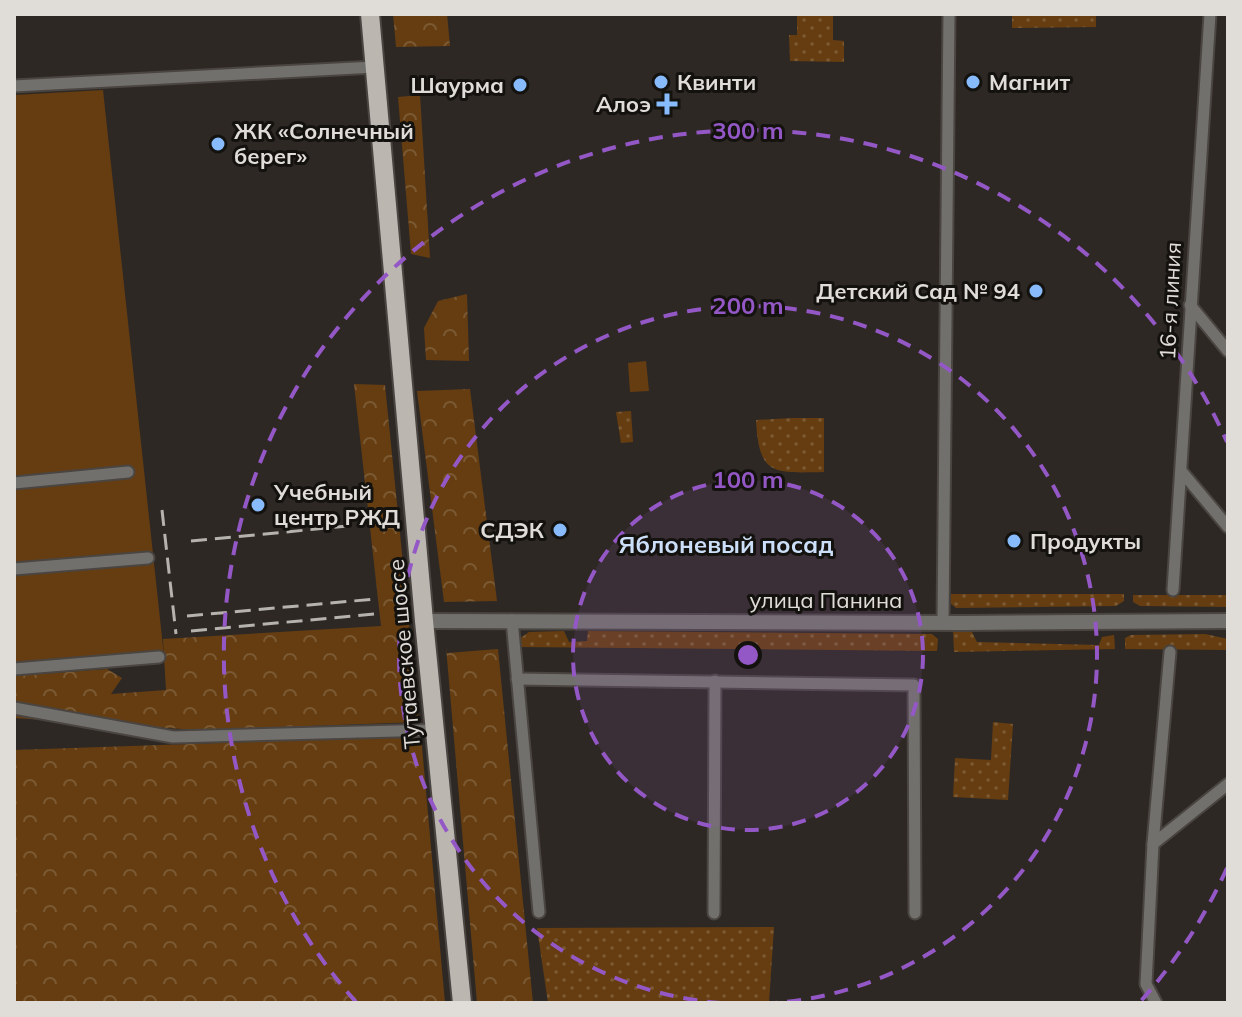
<svg xmlns="http://www.w3.org/2000/svg" width="1242" height="1017" viewBox="0 0 1242 1017" font-family="Mulish,sans-serif">
	<defs>
		<pattern id="grass-dots" width="8" height="8" patternUnits="userSpaceOnUse" patternTransform="scale(2)"><rect width="8" height="8" fill="#653d11"/><path d="M2 2h.1M6 6h.1" fill="none" stroke="#7b5933" stroke-width="1.8" stroke-linecap="round"/></pattern>
		<pattern id="forest-crowns" width="20" height="18" patternUnits="userSpaceOnUse" patternTransform="scale(2)"><rect width="20" height="18" fill="#653d11"/><path d="M2 6a3 3 0 1 1 6 0M12 15a3 3 0 1 1 6 0" fill="none" stroke="#7b5933"/></pattern>
	</defs>
	<rect width="100%" height="100%" fill="#2e2824"/>
	<g fill="url(#grass-dots)">
		<path d="M797 14H833V40L844 41V62L790 61 789 35H797Z"/>
		<path d="M1012 14H1096V27L1012 28Z"/>
		<path d="M631 411 633 442 621 443 616 412Z"/>
		<path d="M792 418H824V472C773 473 759 476 756 420Z"/>
		<path d="M951 594H1124V601L1116 606 956 608 951 604Z"/>
		<path d="M1133 595H1228V607L1140 606 1133 602Z"/>
		<path d="M970 628 977 642 1099 645 1102 637 1114 635 1115 649 954 652 953 629Z"/>
		<path d="M564 631 569 642 587 641 588 631 932 634 938 639 937 651 517 647 516 641 529 632Z"/>
		<path d="M1205 634 1228 639V650L1125 649V638L1131 635Z"/>
		<path d="M993 722 1013 724 1008 800 953 797 955 758 991 760Z"/>
		<path d="M774 927 769 1003H548L537 928Z"/>
	</g>
	<g fill="url(#forest-crowns)">
		<path d="M393 14H447L450 46 396 47Z"/>
		<path d="M420 95 430 258 411 254 398 97Z"/>
		<path d="M467 294 469 361 426 360 424 328 438 301Z"/>
		<path d="M354 384 385 385 419 722 198 730 14 718V676L107 669 122 678 111 694 166 690 163 639 381 626Z"/>
		<path d="M470 389 497 601 444 602 417 391Z"/>
		<path d="M446 647 447 653 498 649 533 1003H477Z"/>
		<path d="M421 736 445 1003H14V750Z"/>
	</g>
	<g fill="#653d11">
		<path d="M103 90 164 656 14 671V95Z"/>
		<path d="M646 361 649 391 630 392 628 363Z"/>
	</g>
	<g fill="none" stroke-linecap="round" stroke-linejoin="round">
		<defs>
			<g id="minor">
				<path d="M14 86 375 67"/>
				<path d="M1190 305 1228 351"/>
				<path d="M1182 472 1228 527"/>
				<path d="M14 483 128 472"/>
				<path d="M14 569 148 558"/>
				<path d="M1173 590 1210 14"/>
				<path d="M512 620 539 912"/>
				<path d="M943 622 949 14"/>
				<path d="M14 669 159 657"/>
				<path d="M517 679 914 685 915 913"/>
				<path d="M14 708 173 737 435 730"/>
				<path d="M1153 844 1228 784"/>
				<path d="M714 913 715 681"/>
				<path d="M1156 1003 1146 984 1153 844 1170 652"/>
			</g>
			<path id="tertiary" d="M424 621 964 623 1228 621"/>
			<path id="primary" d="M370 14 424 621 462 1003"/>
		</defs>
		<use href="#minor" stroke="#4a4541" stroke-width="15"/>
		<use href="#tertiary" stroke="#4a4541" stroke-width="18"/>
		<use href="#primary" stroke="#4a4541" stroke-width="22"/>
		<use href="#minor" stroke="#72706d" stroke-width="11"/>
		<use href="#tertiary" stroke="#72706d" stroke-width="14"/>
		<use href="#primary" stroke="#bbb6b0" stroke-width="18"/>
		<g stroke="#b6b2ae" stroke-width="3" stroke-dasharray="16 8" stroke-linecap="butt">
			<path d="M162 510 176 634"/>
			<path d="M191 541 359 525"/>
			<path d="M187 616 375 599"/>
			<path d="M191 631 374 614"/>
		</g>
	</g>
	<circle cx="748" cy="655" r="175" fill="#9458c6" fill-opacity=".12"/>
	<g fill="none" stroke="#9458c6" stroke-width="4" stroke-dasharray="14 10">
		<circle cx="748" cy="655" r="175"/>
		<path d="M721 1003A349 349 0 1 1 775 1003"/>
		<path d="M1227 868A524 524 0 0 1 1140 1002M356 1002A524 524 0 1 1 1227 442"/>
	</g>
	<g fill="#87bbfb" stroke="#14120f" stroke-width="3">
		<circle cx="661" cy="82" r="8"/>
		<circle cx="973" cy="82" r="8"/>
		<circle cx="520" cy="85" r="8"/>
		<path d="M663 92h8v8h8v8h-8v8h-8v-8h-8v-8h8z"/>
		<circle cx="218" cy="144" r="8"/>
		<circle cx="1036" cy="291" r="8"/>
		<circle cx="258" cy="505" r="8"/>
		<circle cx="560" cy="530" r="8"/>
		<circle cx="1014" cy="541" r="8"/>
	</g>
	<g text-anchor="middle" stroke-width="6" stroke-linejoin="round" paint-order="stroke">
		<g font-size="22" font-weight="bold" fill="#e0ddd9" stroke="#14120f" text-anchor="start">
			<text x="677" y="90">Квинти</text>
			<text x="989" y="90">Магнит</text>
			<text x="504" y="93" text-anchor="end">Шаурма</text>
			<text x="651" y="112" text-anchor="end">Алоэ</text>
			<text x="234" y="139">ЖК «Солнечный<tspan x="234" dy="25">берег»</tspan></text>
			<text x="1020" y="299" text-anchor="end">Детский Сад № 94</text>
			<text x="274" y="500">Учебный<tspan x="274" dy="25">центр РЖД</tspan></text>
			<text x="544" y="538" text-anchor="end">СДЭК</text>
			<text x="1030" y="549">Продукты</text>
		</g>
		<g font-size="22" fill="#e0ddd9" stroke="#14120f">
			<text transform="translate(1170 301) rotate(-87)" y="8">16-я линия</text>
			<text x="826" y="608">улица Панина</text>
			<text transform="translate(404 654) rotate(-95)" y="8">Тутаевское шоссе</text>
		</g>
		<g font-size="24" font-weight="bold" fill="#ccdff8" stroke="#14120f">
			<text x="726" y="553">Яблоневый посад</text>
		</g>
	</g>
	<circle cx="748" cy="655" r="12" fill="#9458c6" stroke="#14120f" stroke-width="4"/>
	<g font-size="24" text-anchor="middle" font-weight="bold" fill="#9458c6" stroke="#14120f" stroke-width="6" stroke-linejoin="round" paint-order="stroke">
		<text x="748" y="139">300 m</text>
		<text x="748" y="314">200 m</text>
		<text x="748" y="488">100 m</text>
	</g>
	<rect width="1242" height="1017" fill="none" stroke="#e0ddd9" stroke-width="32"/>
</svg>
